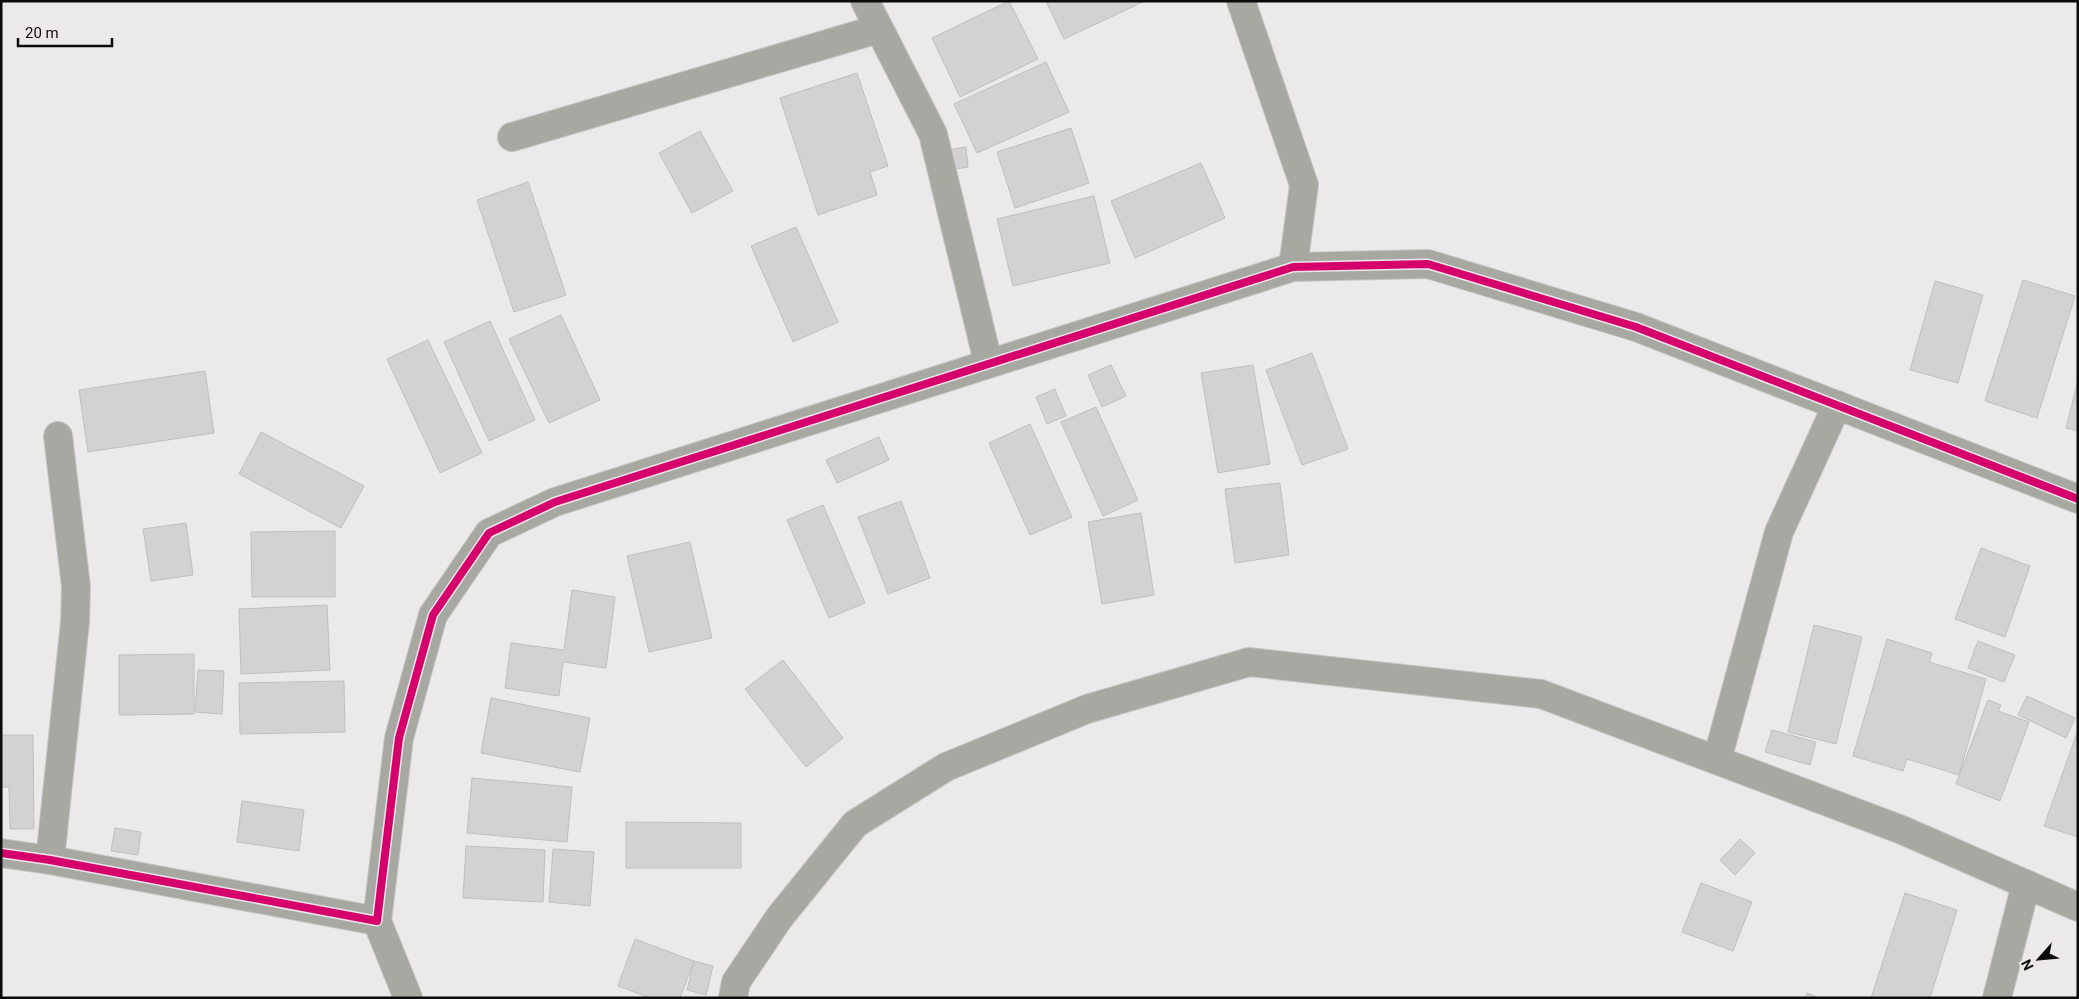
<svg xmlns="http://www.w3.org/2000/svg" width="2079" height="999" viewBox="0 0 2079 999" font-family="Roboto,sans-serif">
	<rect width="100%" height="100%" fill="#ebe9ea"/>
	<g fill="#d3d1d2" stroke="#c0bebf">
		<path d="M1009 1 1038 59 960 97 932 38Z"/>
		<path d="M1046 1H1145L1064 39Z"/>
		<path d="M1046 62 1069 112 977 153 954 104Z"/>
		<path d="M857 73 888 166 870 172 877 195 818 215 780 98Z"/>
		<path d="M1071 128 1089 183 1015 208 997 152Z"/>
		<path d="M700 131 733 191 692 213 659 153Z"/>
		<path d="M966 147 968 167 944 171 941 151Z"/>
		<path d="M1201 163 1225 218 1135 258 1111 201Z"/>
		<path d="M528 182 566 295 514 312 477 200Z"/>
		<path d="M1094 196 1110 263 1013 286 997 219Z"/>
		<path d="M796 227 838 322 793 342 751 246Z"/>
		<path d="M2023 280 2075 296 2037 418 1985 401Z"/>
		<path d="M1935 281 1983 295 1958 383 1910 370Z"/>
		<path d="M561 315 600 400 549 423 509 339Z"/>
		<path d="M490 321 535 420 489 441 444 342Z"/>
		<path d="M428 340 482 453 440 473 387 359Z"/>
		<path d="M1312 353 1348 449 1302 465 1266 370Z"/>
		<path d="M1111 365 1126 396 1102 407 1088 375Z"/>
		<path d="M1253 365 1270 464 1218 473 1201 373Z"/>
		<path d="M205 371 214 433 88 452 79 390Z"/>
		<path d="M2078 380V431L2066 428Z"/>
		<path d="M1055 389 1066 416 1047 424 1036 397Z"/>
		<path d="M1096 407 1138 500 1103 516 1061 422Z"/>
		<path d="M1030 424 1072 517 1030 535 989 443Z"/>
		<path d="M261 432 364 486 341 528 239 474Z"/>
		<path d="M879 437 889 460 837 483 826 460Z"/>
		<path d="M1280 483 1289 555 1235 563 1225 489Z"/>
		<path d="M901 501 930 578 888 594 858 517Z"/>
		<path d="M823 505 865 603 829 618 787 520Z"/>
		<path d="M1141 513 1154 595 1102 604 1088 522Z"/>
		<path d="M186 523 193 575 151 581 143 529Z"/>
		<path d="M335 531V597H252L251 532Z"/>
		<path d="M690 542 712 638 649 652 627 556Z"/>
		<path d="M1981 548 2030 566 2005 637 1955 619Z"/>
		<path d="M572 590 615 597 606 668 563 662 559 696 505 688 511 643 564 650Z"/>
		<path d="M327 605 330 670 241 674 239 609Z"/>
		<path d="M1814 625 1862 637 1836 744 1788 732Z"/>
		<path d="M1887 639 1932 653 1929 662 1986 679 1959 775 1907 759 1903 771 1853 756Z"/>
		<path d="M1978 641 2015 655 2004 682 1968 668Z"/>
		<path d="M194 654V714L119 715V655Z"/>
		<path d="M783 660 843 738 806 767 745 689Z"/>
		<path d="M198 670 224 671 222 714 195 712Z"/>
		<path d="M344 681 345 732 240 734 239 683Z"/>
		<path d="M2027 696 2075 718 2066 738 2018 715Z"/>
		<path d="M491 698 590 718 580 772 481 753Z"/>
		<path d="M1988 700 2001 705 1998 711 2029 722 2000 801 1956 784Z"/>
		<path d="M1772 730 1816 742 1810 765 1765 752Z"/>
		<path d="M2078 730V837L2044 826Z"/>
		<path d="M1 735H33L34 829H10L9 787H1Z"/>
		<path d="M472 778 572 787 567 842 467 833Z"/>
		<path d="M242 801 304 810 299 851 237 842Z"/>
		<path d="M626 822 741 823V868H626Z"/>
		<path d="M115 828 141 832 138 855 111 851Z"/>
		<path d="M1740 839 1755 853 1735 875 1720 860Z"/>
		<path d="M466 846 545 850 543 902 463 898Z"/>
		<path d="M553 849 594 852 590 906 549 902Z"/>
		<path d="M1701 883 1752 902 1733 951 1682 932Z"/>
		<path d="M1905 893 1957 910 1930 998H1871Z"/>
		<path d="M635 939 694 961 680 998H650L618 986Z"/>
		<path d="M694 961 713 966 706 995 687 990Z"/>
		<path d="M1807 993 1819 998H1805Z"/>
	</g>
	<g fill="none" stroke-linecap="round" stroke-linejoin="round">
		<defs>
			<g id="minor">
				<path d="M865 1 933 134 988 362"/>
				<path d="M1241 1 1304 185 1293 267"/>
				<path d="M512 137 878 29"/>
				<path d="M1717 760 1779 532 1837 405"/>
				<path d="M1 853 50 860 377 921 399 738 433 615 489 533 555 502 1293 267 1428 264 1636 327 2078 499"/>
				<path d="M50 860 75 622 76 587 58 436"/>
				<path d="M377 921 408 998"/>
				<path d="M733 998 736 982 779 918 855 824 946 767 1087 709 1249 662 1541 694 1902 830 2078 907"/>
				<path d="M1997 998 2026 884"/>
			</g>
		</defs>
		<use href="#minor" stroke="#c7c5c6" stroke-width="30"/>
		<use href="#minor" stroke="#a7a8a1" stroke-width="28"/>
		<defs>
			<path id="cycleway" d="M1 853 50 860 377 921 399 738 433 615 489 533 555 502 1293 267 1428 264 1636 327 2078 499"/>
		</defs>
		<use href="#cycleway" stroke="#ece8ea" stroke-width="11"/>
		<use href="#cycleway" stroke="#d6006c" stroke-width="8"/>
	</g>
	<rect width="2079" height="999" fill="none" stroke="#0c0b0b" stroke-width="5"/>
	<g transform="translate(2039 959) rotate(243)" stroke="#ece8ea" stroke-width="4" paint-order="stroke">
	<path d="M0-4L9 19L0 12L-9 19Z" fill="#0c0b0b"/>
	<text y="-8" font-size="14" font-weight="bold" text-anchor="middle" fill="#0c0b0b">N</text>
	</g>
	<path d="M18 38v8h94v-8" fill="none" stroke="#0c0b0b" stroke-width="2.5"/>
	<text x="25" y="38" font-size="15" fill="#0c0b0b" stroke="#ece8ea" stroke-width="4" paint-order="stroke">20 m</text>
</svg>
